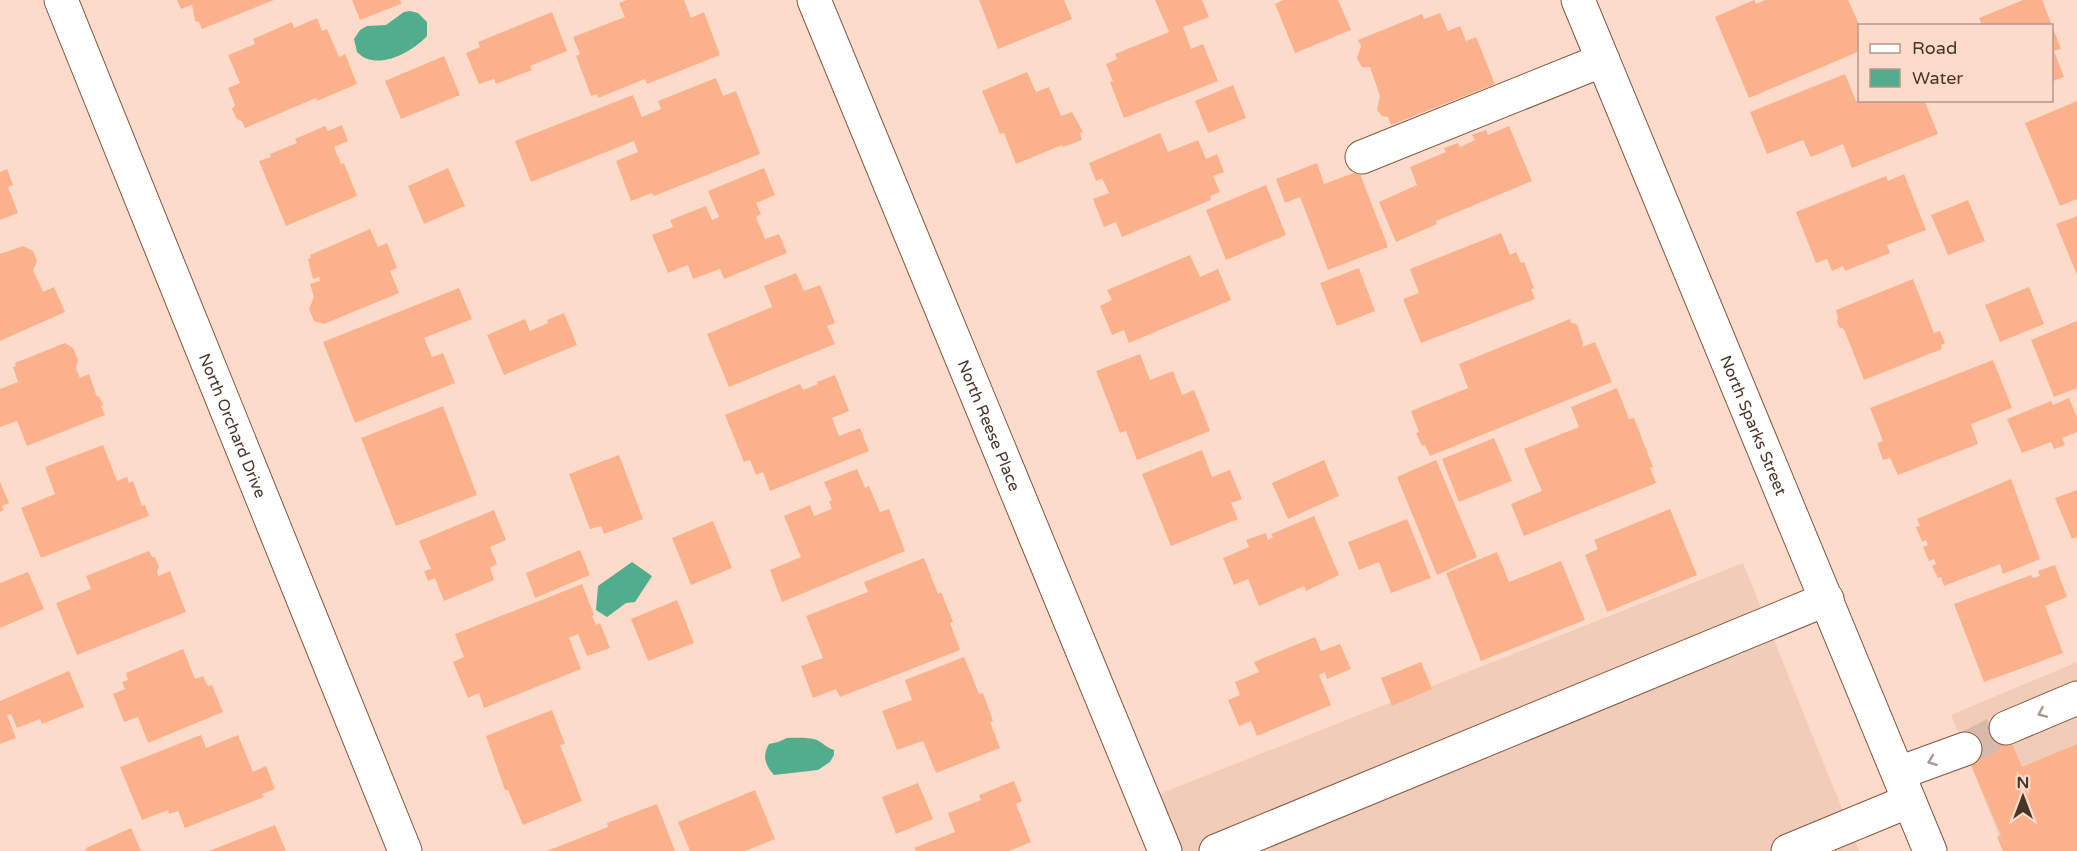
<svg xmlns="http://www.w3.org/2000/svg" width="2077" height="851" viewBox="0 0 2077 851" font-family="'Varela Round',sans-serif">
	<rect width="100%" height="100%" fill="#fddbcb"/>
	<g fill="#f1ccb9">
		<path d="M1743 563 1859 851H1165L1144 800Z"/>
		<path d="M2077 662V851H2005L1951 715Z"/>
	</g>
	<g fill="#52ac8e">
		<path d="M410 11 418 13 427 22V36C411 53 376 72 357 52L354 39 360 30 367 26 386 25 404 12Z"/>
		<path d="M632 562 652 576 635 602 626 603 607 617 596 610 598 586Z"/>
		<path d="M787 738C796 738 808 737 817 740 823 743 827 748 834 750V755L830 762 818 770 774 775C765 765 762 756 769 744L778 742Z"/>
	</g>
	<g fill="#fbb28c">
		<path d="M177 0H274L202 29 199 22 195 21 192 5 181 9Z"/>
		<path d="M352 0H400L401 4 360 20Z"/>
		<path d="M627 0H684L691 18 704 12 720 55 647 84 645 79 598 98 597 94 591 96 576 56 580 54 573 37 625 17 619 3Z"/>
		<path d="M979 0H1064L1072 19 998 49Z"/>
		<path d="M1155 0H1202L1209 17 1183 27 1191 49 1203 44 1218 81 1124 118 1110 82 1113 81 1106 64 1117 59 1115 54 1169 32Z"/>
		<path d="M1283 0H1338L1351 30 1295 53 1275 4Z"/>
		<path d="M1754 0 1756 4 1765 0H1848L1860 26V51L1749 98 1715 17Z"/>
		<path d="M2023 0H2042L2061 49 2054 51 2064 77 2053 81 2054 84 2052 86V26H1982L1979 18Z"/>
		<path d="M552 12 567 51 530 66 532 70 496 84 494 79 479 84 466 53 480 47 478 42Z"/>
		<path d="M1440 13 1448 31 1460 26 1466 41 1476 37 1495 84 1391 125 1388 117 1382 116 1377 110 1380 96 1370 67H1362L1359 62 1357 58 1361 46 1358 40 1422 14 1424 19Z"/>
		<path d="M317 18 322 31 327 29 339 57 345 54 357 84 317 101 316 98 245 128 242 121 237 119 232 109 235 105 228 88 240 83 228 55 255 44 253 39 292 22 294 28Z"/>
		<path d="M444 56 460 95 401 119 385 81Z"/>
		<path d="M1027 72 1036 92 1049 87 1061 116 1072 112 1083 132 1080 133 1082 140 1063 147 1062 145 1016 164 1004 133 1000 134 982 91Z"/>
		<path d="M1845 74 1856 101 1860 99 1924 100 1938 134 1852 168 1843 144 1811 157 1803 140 1767 154 1750 112Z"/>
		<path d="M716 78 723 96 736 91 760 154 654 196 652 193 631 201 616 161 638 152 634 141 531 182 515 141 633 95 642 117 661 109 658 101Z"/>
		<path d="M1233 85 1246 118 1208 133 1195 101Z"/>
		<path d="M2077 101V199L2060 206 2025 123Z"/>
		<path d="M342 125 348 141 334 147 341 164 344 163 357 196 286 226 259 161 271 157 270 154 297 143 295 139 325 126 328 131Z"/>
		<path d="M1509 126 1532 181 1436 221 1437 224 1396 242 1379 202 1417 185 1410 167 1446 152 1444 148 1458 143 1460 147 1475 140 1472 135 1486 130 1488 135Z"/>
		<path d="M1160 133 1168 152 1198 140 1206 159 1217 154 1224 172 1213 176 1220 192 1210 196 1211 200 1122 237 1116 222 1104 227 1093 199 1109 193 1102 178 1096 181 1089 163Z"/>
		<path d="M1317 163 1324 184 1359 171 1388 247 1328 270 1300 197 1285 203 1276 179Z"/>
		<path d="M448 168 465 206 424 224 408 186Z"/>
		<path d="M764 168 775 195 756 203 761 214 756 217 765 239 779 234 787 253 724 279 720 269 693 279 688 265 668 273 652 235 673 227 670 220 706 206 712 220 719 217 708 191Z"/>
		<path d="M7 169 13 185 8 187 18 213 0 220V172Z"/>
		<path d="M1904 174 1926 230 1887 245 1890 253 1845 271 1843 266 1832 271 1827 259 1816 263 1796 212 1886 176 1888 181Z"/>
		<path d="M1266 185 1286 235 1226 260 1206 210Z"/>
		<path d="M1968 200 1985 241 1948 255 1931 215Z"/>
		<path d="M2077 216V275L2056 224Z"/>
		<path d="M370 229 378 247 387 243 397 268 390 271 399 293 324 324 314 321 309 309 314 297 310 284 320 281 319 277 313 279 308 259 311 258 310 255Z"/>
		<path d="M1501 233 1510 255 1516 252 1521 263 1524 262 1534 288 1531 289 1535 299 1421 343 1403 299 1419 293 1410 269Z"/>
		<path d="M23 246 33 251 37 261 33 270 43 292 54 287 65 312 0 341V254Z"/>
		<path d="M1190 255 1200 277 1218 269 1231 300 1129 343 1124 330 1112 335 1100 306 1112 300 1107 290Z"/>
		<path d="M1359 268 1375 311 1337 326 1320 283Z"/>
		<path d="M796 273 804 291 820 285 835 323 827 326 835 344 729 387 707 334 772 307 764 286Z"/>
		<path d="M1913 279 1934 333 1940 331 1945 343 1941 345 1942 349 1864 380 1844 329 1839 327 1837 321 1838 318 1836 310Z"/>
		<path d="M2029 287 2044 324 2000 342 1985 305Z"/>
		<path d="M459 288 472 319 424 338 432 357 443 353 455 383 355 423 323 342Z"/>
		<path d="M564 313 577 345 504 375 487 335 525 319 530 331 548 323 547 320Z"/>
		<path d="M1570 319 1571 323 1577 324 1583 343 1582 347 1595 342 1612 382 1430 456 1425 445 1422 446 1416 433 1419 432 1411 411 1468 388 1459 364Z"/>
		<path d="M2077 321V388L2054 397 2031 340Z"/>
		<path d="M65 343 73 348 78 360 76 368 80 378 89 374 97 397 99 396 103 405 101 406 105 415 27 446 17 421 0 427V389L18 382 13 367 16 366 15 363Z"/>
		<path d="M1140 354 1150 380 1173 371 1182 395 1194 390 1210 431 1137 460 1126 431 1120 433 1096 371Z"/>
		<path d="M1993 360 2012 408 1971 424 1978 444 1898 475 1890 458 1883 460 1877 443 1883 441 1870 408Z"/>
		<path d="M835 375 849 411 832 418 839 436 860 428 869 451 770 491 763 472 756 475 750 460 744 462 725 415 800 384 803 390 818 384 817 382Z"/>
		<path d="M1617 388 1629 419 1634 418 1653 467 1650 468 1656 483 1524 536 1511 504 1542 491 1524 449 1579 427 1571 407Z"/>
		<path d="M2069 398 2077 417V432L2062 438 2065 445 2054 449 2051 442 2022 453 2007 419 2051 401 2053 405Z"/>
		<path d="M443 406 477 495 396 526 361 438Z"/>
		<path d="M1494 438 1512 481 1459 502 1442 459Z"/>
		<path d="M103 445 117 481 127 477 129 483 133 481 142 506 145 505 149 516 41 558 21 508 55 494 45 467Z"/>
		<path d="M1202 450 1212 477 1230 470 1242 499 1231 503 1238 519 1171 546 1142 474Z"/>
		<path d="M619 455 643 519 604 534 601 526 590 529 569 474Z"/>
		<path d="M1324 460 1339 496 1288 519 1272 483Z"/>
		<path d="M1436 460 1477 557 1437 575 1397 477Z"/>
		<path d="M857 469 865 488 869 486 880 512 889 509 905 551 782 602 770 570 801 557 784 516 810 505 814 516 832 509 829 501 832 500 824 482Z"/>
		<path d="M2011 479 2040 559 2003 574 2000 564 1944 586 1941 577 1938 578 1932 566 1936 564 1934 559 1929 561 1923 547 1928 545 1926 540 1922 542 1916 527 1920 526 1917 519Z"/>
		<path d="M0 482 9 503 2 506 4 510 0 512Z"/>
		<path d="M2077 490V537L2072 539 2055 498Z"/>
		<path d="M1670 509 1697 575 1607 612 1585 555 1598 549 1594 540Z"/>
		<path d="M494 510 506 540 490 547 497 564 490 568 494 580 444 601 435 578 428 581 424 571 431 569 419 541Z"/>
		<path d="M1314 516 1339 575 1306 591 1304 586 1259 606 1248 579 1234 585 1223 558 1249 547 1246 540 1266 533 1268 540 1273 537 1271 534Z"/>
		<path d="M1407 519 1431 578 1391 593 1379 562 1359 570 1348 542Z"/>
		<path d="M713 521 732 568 691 585 672 538Z"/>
		<path d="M580 550 590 575 535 598 526 573Z"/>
		<path d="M149 551 152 557H155L159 567 157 571 158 576 170 571 186 612 77 655 56 603 91 589 86 576Z"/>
		<path d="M1497 552 1509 582 1561 561 1585 620 1481 661 1446 573Z"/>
		<path d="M924 558 938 594 941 592 953 622 950 623 960 650 840 697 836 689 813 698 801 666 823 658 806 616 868 592 864 582Z"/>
		<path d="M2055 565 2067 597 2045 606 2063 653 1984 682 1954 604 2031 575 2033 578 2040 576 2038 571Z"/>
		<path d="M28 572 44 609 0 628V583Z"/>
		<path d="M582 584 594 615 592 616 596 625 600 623 610 648 587 656 578 634 569 638 581 669 484 708 479 693 468 698 453 662 464 657 455 634Z"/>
		<path d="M677 600 694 643 648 661 631 619Z"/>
		<path d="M1315 637 1321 651 1340 644 1351 669 1327 679 1325 672 1319 675 1331 705 1257 736 1251 721 1239 726 1228 700 1240 695 1235 682 1259 672 1254 662Z"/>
		<path d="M183 649 195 679 203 676 208 686 212 685 223 712 148 743 138 717 124 722 113 694 125 689 122 682 128 680 126 673Z"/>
		<path d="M964 657 979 694 983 693 993 721 990 722 1000 748 936 773 923 741 897 750 882 711 912 700 905 680Z"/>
		<path d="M1421 662 1432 689 1392 706 1381 678Z"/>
		<path d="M69 671 84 707 42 724 40 719 17 728 11 714 7 715 16 738 0 744V701Z"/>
		<path d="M552 710 565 744 560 745 582 801 523 825 508 790H505L486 736Z"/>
		<path d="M2002 719 2022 767 2077 744V851H2003L1997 837 2001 835 1959 737Z"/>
		<path d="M201 735 206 748 238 735 253 772 266 766 275 789 262 794 264 797 185 828 178 811 169 814 168 810 142 820 120 767Z"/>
		<path d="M1014 781 1022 801 1016 804 1031 842 1009 851H916L914 848 955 832 948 813 981 800 979 795Z"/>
		<path d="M918 783 933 819 896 834 882 797Z"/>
		<path d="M755 790 775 839 745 851H690L678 822Z"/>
		<path d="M657 804 675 851H547L608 827 607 823Z"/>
		<path d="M275 825 286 851H209Z"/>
		<path d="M131 828 141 851H84L87 849 86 848Z"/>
	</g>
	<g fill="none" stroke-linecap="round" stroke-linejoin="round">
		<path stroke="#d9baaa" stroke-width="33" stroke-dasharray="33 16" stroke-linecap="butt" d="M1965 749 2006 728"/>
		<defs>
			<g id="minor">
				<path id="s1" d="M61 0 405 851"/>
				<path id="s2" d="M814 0 1165 851"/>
				<path id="s3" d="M1578 0 1930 851"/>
				<path d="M1362 157 1603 60"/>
				<path d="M2006 728 2077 698"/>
				<path d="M1899 773 1965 749"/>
				<path d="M1216 851 1827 599"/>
				<path d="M1788 851 1909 801"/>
			</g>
		</defs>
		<use href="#minor" stroke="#84553d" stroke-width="35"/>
		<use href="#minor" stroke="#fff" stroke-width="33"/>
	</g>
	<defs><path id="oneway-chevron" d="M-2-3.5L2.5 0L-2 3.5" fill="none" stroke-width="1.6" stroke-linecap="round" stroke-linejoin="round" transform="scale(1.5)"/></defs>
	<g stroke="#a49a94">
		<use href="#oneway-chevron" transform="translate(2042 713) rotate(157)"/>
		<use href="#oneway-chevron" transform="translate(1932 761) rotate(159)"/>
	</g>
	<g text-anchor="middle" stroke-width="6" stroke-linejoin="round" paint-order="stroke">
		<g font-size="16" fill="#493428" stroke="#fddbcb">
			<text dy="6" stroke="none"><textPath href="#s3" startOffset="460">North Sparks Street</textPath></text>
			<text dy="6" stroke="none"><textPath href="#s1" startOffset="459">North Orchard Drive</textPath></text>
			<text dy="6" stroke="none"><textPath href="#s2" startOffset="460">North Reese Place</textPath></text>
		</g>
	</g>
	<rect x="1858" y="24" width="195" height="78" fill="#fddbcb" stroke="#b5988a" stroke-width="1.5"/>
	<rect x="1870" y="44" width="30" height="9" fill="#ffffff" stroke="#b5988a" stroke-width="1.5"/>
	<text x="1912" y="54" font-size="18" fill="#493428">Road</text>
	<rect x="1870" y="69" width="30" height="18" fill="#52ac8e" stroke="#b5988a" stroke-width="1.5"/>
	<text x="1912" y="84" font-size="18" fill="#493428">Water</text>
	<g transform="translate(2023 797)" stroke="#fddbcb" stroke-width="4.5" paint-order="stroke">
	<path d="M0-4.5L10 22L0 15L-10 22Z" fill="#493428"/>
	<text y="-9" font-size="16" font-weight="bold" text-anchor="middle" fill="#493428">N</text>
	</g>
</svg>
